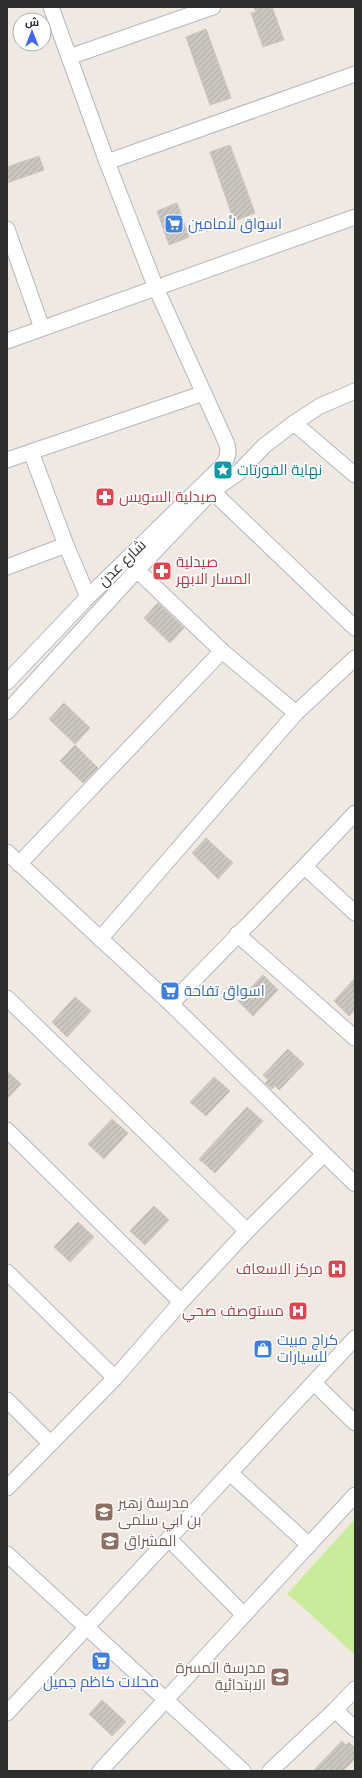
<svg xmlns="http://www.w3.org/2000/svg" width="362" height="1778" viewBox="0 0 362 1778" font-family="Figtree,Cairo,sans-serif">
	<defs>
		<pattern id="building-hatch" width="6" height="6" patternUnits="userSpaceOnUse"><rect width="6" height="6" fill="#cbc7bf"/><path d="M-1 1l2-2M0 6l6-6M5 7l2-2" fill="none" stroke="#afaba4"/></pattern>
	</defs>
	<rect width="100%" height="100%" fill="#efe9e1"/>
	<path fill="#c9ec9a" d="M355 1519V1655L305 1609 287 1594Z"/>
	<g fill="url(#building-hatch)" stroke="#cbc5ba">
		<path d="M254 7H272L284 40 263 47 251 13 256 12Z"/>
		<path d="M206 29 231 98 210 105 186 37Z"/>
		<path d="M230 145 255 213 234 221 210 152Z"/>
		<path d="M39 156 44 170 7 183V167Z"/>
		<path d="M177 203 189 237 169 245 157 211Z"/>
		<path d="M158 603 184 628 170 643 144 618Z"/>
		<path d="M64 703 90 728 75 744 49 719Z"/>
		<path d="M75 745 98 768 83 783 60 761Z"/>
		<path d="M206 838 233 863 218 879 192 853Z"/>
		<path d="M263 975 278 990 253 1016 238 1001Z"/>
		<path d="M355 978V1010L349 1016 334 1001Z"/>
		<path d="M75 997 91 1011 67 1037 52 1022Z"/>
		<path d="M288 1049 304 1064 279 1090 275 1086 272 1089 265 1083 268 1080 263 1075Z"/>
		<path d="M7 1071 21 1084 7 1099Z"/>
		<path d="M214 1077 230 1091 206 1116 190 1102Z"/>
		<path d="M247 1107 263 1121 215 1173 199 1159Z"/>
		<path d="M112 1119 128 1133 104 1159 88 1144Z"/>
		<path d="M154 1206 169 1220 145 1245 130 1231Z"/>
		<path d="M78 1222 94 1237 70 1262 54 1247Z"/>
		<path d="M102 1700 126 1722 112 1736 89 1714Z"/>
		<path d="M342 1741 346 1745 349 1742 355 1748V1759L343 1771H313Z"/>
	</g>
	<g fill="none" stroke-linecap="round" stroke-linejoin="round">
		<defs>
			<g id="minor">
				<path d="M69 57 213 7"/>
				<path d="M107 162 355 74"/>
				<path d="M7 229 42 328"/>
				<path d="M7 341 355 217"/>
				<path d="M294 423 355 475"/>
				<path d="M31 452 66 545 88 597"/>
				<path d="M7 460 204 393"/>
				<path d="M212 491 355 628"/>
				<path d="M7 567 66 545"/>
				<path d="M137 570 222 651 296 713"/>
				<path d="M7 682 88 597 221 467C228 459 230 451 226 442L156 288 107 162 51 7"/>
				<path d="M7 712 137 570 212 491 238 473 264 446 294 423 320 406 355 391"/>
				<path d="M7 852 171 1004 355 1184"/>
				<path d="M19 864 222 651"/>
				<path d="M305 867 355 913"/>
				<path d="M237 934 355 1038"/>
				<path d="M100 939 296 713 355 658"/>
				<path d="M7 998 247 1231"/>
				<path d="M171 1004C232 940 295 878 355 813"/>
				<path d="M7 1130 181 1302"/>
				<path d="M7 1272 115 1378"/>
				<path d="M314 1383 355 1423"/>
				<path d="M7 1400 50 1443"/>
				<path d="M230 1473 309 1545"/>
				<path d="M7 1488 115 1378 181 1302 247 1231 324 1154"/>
				<path d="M169 1539 244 1615"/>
				<path d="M7 1554 243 1771"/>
				<path d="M335 1710 355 1729"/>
				<path d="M7 1713 355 1338"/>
				<path d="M100 1771 355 1495"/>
				<path d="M270 1771 335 1710 355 1689"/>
			</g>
		</defs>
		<use href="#minor" stroke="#b4b7c1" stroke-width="17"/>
		<use href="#minor" stroke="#fff" stroke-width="15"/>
	</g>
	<defs>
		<symbol id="supermarket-square" viewBox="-11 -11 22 22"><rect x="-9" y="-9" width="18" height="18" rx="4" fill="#3f7fe0" stroke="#fff"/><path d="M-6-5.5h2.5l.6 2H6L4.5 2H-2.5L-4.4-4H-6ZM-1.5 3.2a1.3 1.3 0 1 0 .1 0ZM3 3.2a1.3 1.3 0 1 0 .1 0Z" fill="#fff"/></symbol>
		<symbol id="sight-square" viewBox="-11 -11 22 22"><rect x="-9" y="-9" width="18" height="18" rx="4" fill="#0f9aa8" stroke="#fff"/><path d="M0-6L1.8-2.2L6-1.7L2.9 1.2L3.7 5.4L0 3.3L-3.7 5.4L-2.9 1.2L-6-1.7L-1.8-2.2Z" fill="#fff"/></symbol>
		<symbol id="pharmacy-square" viewBox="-11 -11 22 22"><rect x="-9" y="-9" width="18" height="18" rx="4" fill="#e0444e" stroke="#fff"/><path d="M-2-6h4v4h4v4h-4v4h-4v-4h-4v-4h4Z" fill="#fff"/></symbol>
		<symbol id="hospital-square" viewBox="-11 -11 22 22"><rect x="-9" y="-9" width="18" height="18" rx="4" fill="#e0444e" stroke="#fff"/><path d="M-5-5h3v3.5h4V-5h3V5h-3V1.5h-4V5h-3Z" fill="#fff"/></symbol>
		<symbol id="shop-square" viewBox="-11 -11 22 22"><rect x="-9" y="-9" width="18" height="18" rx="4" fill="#3f7fe0" stroke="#fff"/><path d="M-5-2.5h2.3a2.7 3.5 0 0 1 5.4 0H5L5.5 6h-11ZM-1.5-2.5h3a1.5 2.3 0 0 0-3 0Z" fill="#fff"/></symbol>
		<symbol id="school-square" viewBox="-11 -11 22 22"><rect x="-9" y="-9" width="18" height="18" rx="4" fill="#8d6e63" stroke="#fff"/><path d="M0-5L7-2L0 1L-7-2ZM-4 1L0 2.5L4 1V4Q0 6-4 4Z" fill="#fff"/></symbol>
	</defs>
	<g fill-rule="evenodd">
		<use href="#supermarket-square" x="163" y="213" width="22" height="22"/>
		<use href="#sight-square" x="212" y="459" width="22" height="22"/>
		<use href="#pharmacy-square" x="94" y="486" width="22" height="22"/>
		<use href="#pharmacy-square" x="151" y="560" width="22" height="22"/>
		<use href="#supermarket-square" x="159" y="980" width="22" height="22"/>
		<use href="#hospital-square" x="326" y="1258" width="22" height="22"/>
		<use href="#hospital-square" x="287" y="1300" width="22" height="22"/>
		<use href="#shop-square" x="252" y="1338" width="22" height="22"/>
		<use href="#school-square" x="93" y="1501" width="22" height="22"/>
		<use href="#school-square" x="99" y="1530" width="22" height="22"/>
		<use href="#supermarket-square" x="90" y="1650" width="22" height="22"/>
		<use href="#school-square" x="269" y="1666" width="22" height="22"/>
	</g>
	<g text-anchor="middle" stroke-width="3.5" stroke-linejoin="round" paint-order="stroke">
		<g font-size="15" fill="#366cbe" stroke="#fff" text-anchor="start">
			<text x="188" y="229">اسواق لاًًمامين</text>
			<text x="184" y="996">اسواق تفاحة</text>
			<text x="277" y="1345">كراج مبيت<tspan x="277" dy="17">للسيارات</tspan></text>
			<text x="101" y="1687" text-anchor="middle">محلات كاظم جميل</text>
		</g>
		<g font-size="15" fill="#0d838f" stroke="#fff" text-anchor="start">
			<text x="237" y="475">نهاية الفورتات</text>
		</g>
		<g font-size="15" fill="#be3a42" stroke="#fff" text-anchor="start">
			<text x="119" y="502">صيدلية السويس</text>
			<text x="176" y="567">صيدلية<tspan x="176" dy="17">المسار الابهر</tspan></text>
			<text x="323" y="1274" text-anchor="end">مركز الاسعاف</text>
			<text x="284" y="1316" text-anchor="end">مستوصف صحي</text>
		</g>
		<g font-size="15" fill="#2e2e2e" stroke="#fff">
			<text transform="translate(122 563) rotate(-44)" y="5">شارع عدن</text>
		</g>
		<g font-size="15" fill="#785e54" stroke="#fff" text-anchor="start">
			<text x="118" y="1508">مدرسة زهير<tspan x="118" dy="17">بن ابي سلمى</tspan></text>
			<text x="124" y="1546">المشراق</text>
			<text x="266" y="1673" text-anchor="end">مدرسة المسرة<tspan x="266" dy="17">الابتدائية</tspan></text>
		</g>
	</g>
	<rect width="362" height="1778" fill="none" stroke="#2e2e2e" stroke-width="16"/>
	<g transform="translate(32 32)"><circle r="19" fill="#ffffff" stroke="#ababab"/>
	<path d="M0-3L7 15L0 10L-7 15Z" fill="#4264fb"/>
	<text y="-6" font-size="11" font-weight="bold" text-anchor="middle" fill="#2e2e2e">ش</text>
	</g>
</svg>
